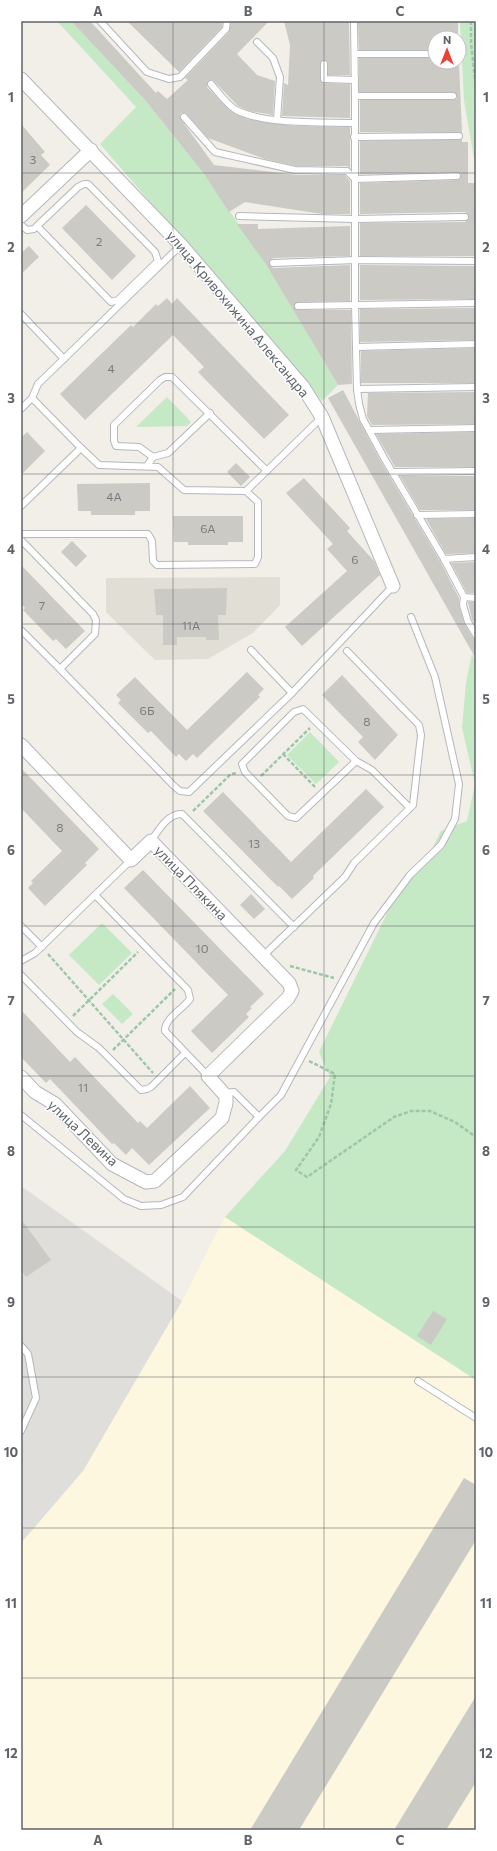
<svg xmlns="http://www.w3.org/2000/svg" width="497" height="1851" viewBox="0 0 497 1851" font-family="Commissioner,sans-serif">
	<rect width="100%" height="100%" fill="#f1efe8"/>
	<path fill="#fef7e0" d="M225 1217 476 1380V1830H21V1543L83 1471 182 1301Z"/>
	<path fill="#e0deda" d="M21 1186 182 1301 83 1471 21 1543Z"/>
	<path fill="#e1ded6" d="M280 577V605L253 633 208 659 155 660 106 612V578Z"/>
	<g fill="#c5e8c5">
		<path d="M57 21H71L145 100 204 174 262 258 338 385 322 401 100 144 136 107Z"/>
		<path d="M460 21H476V169L464 101Z"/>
		<path d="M167 397 191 422 187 426 136 427Z"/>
		<path d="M472 654 476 662V1380L225 1217 285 1151 330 1077 319 1052 395 897 424 865 441 831 467 821 475 784 462 728 466 683Z"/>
		<path d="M310 732 339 762 316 784 287 755Z"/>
		<path d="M102 923 132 953 99 985 69 955Z"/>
		<path d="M113 994 133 1014 122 1024 102 1004Z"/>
	</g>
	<g fill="#cccac5">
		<path d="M71 21H90L156 93 158 91 167 99 188 80 185 78 229 32 231 21H269L237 54 257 75 275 81 273 115 249 111 238 106 213 80 208 81 207 87 230 111 247 119 294 126 350 127V168L347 166H296L265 159 208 138 186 113H181L180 118 214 165 298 175H345L350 181V214H322L245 202 229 212 204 174 145 100Z"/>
		<path d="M127 21H222V27L179 72Z"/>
		<path d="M284 21H349L350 75H328V62L324 60 320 64V79L323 83 350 84V118L282 116 284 83 288 85 290 45Z"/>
		<path d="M358 21H458V38H435V50H359Z"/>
		<path d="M359 58H435V62H459L462 133 360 132V100H453L457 99V96L453 92H359Z"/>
		<path d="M21 124 45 152 41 155 50 165 21 193Z"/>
		<path d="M462 139V142H468V183H476V256H360V223L465 222 469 217 465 212 360 214V183L457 180 461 176V173L457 172 360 174V141Z"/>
		<path d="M86 205 136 256 112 280 62 228Z"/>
		<path d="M237 224H258V229L350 226V256L273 258 269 263 273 268 350 265V301L298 302 294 306 298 310H351L352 384 338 385 265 263Z"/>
		<path d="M29 246 39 257 21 274V253Z"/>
		<path d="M360 265 476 266V299L360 300Z"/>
		<path d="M167 298 172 304 177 298 289 415 264 439 198 372 204 367 173 335 85 420 60 394 131 325 133 327 156 304 158 306Z"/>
		<path d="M476 308V340L360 342V309Z"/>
		<path d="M476 348V383H361V351Z"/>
		<path d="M343 390 380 460 440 561 459 598V606L464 623 472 637 476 639V659L328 398Z"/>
		<path d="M476 392V424L372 425 367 416 368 393Z"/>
		<path d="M27 432 45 451 21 475V438Z"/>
		<path d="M476 432V467H395L376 434Z"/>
		<path d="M236 463 250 477 241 486 227 472Z"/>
		<path d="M400 476H476V510H420Z"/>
		<path d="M304 478 350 528 347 531 374 561 380 575 302 646 285 627 347 571 327 549 333 544 286 493Z"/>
		<path d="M150 483V511H135V515H91V511H78L77 484Z"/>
		<path d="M173 516H243V542H228V545H188V542H174Z"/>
		<path d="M476 518V553L446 554 426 519Z"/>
		<path d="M72 541 87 556 76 567 61 552Z"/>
		<path d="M476 562V593H467L451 563Z"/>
		<path d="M21 565 85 631 66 649 56 639 53 641 23 610 25 608 21 603Z"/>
		<path d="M227 588 226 615H218L219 640H206V637H177V645H163V615H156L154 589Z"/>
		<path d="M468 602H476V626L472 620Z"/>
		<path d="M247 672 264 689 258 695 260 697 197 758 193 754 186 761 179 754 176 757 151 731 148 733 118 703 121 700 116 695 135 677 187 730Z"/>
		<path d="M342 675 398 735 375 760 358 742 363 737 322 695Z"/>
		<path d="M21 768 99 849 85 863 87 865 45 906 28 888 33 883 31 881 62 851 21 808Z"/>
		<path d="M366 789 384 807 313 876 314 878 292 899 279 886 278 887 203 811 223 792 291 862Z"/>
		<path d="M143 870 264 994 250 1007 252 1008 246 1014 249 1017 212 1053 191 1031 228 995 124 888Z"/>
		<path d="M251 894 265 909 254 919 240 905Z"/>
		<path d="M21 1010 70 1062 75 1057 138 1123 140 1121 147 1128 190 1086 210 1108 149 1165 132 1148 126 1155 114 1143 112 1144 50 1079 46 1083 21 1057Z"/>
		<path d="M21 1219 51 1260 26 1277 21 1270Z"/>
		<path d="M433 1311 447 1319 431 1345 417 1336Z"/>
		<path d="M464 1478 476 1485V1540L299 1830H250Z"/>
		<path d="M476 1696V1782L446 1830H394Z"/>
	</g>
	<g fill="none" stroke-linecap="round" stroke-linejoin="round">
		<defs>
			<g id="service">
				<path d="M100 21 147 72 169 79 180 77 226 29 227 21"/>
				<path d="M354 21 355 96V305L357 389 359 404 363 419 384 458 444 559 464 597 463 605 468 622 476 635"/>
				<path d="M257 42 273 58 280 77 277 120"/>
				<path d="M355 54H435"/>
				<path d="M324 64V79L355 80"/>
				<path d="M211 84C218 92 227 105 236 110 265 125 322 122 355 123"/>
				<path d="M355 96H453"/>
				<path d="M184 117 215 152 295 170 347 171 355 179 457 176"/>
				<path d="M354 137 459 136"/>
				<path d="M239 216 354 219 465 217"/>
				<path d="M21 225 27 230 34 229 37 226 78 187 84 184H88L155 252 158 261 118 300 111 302 37 226"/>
				<path d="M273 263 356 260 476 261"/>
				<path d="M298 306 476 303"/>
				<path d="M21 314 64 359"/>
				<path d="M356 347 476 344"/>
				<path d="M357 389 476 387"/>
				<path d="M32 398 38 384 181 245"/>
				<path d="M21 409 32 398 81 448 21 506"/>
				<path d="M369 430 476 428"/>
				<path d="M81 448 99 465 158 467 184 490 246 491 322 417"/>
				<path d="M153 457 139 447 116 446 114 441V425L160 380 165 377H172L267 471"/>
				<path d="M147 466 153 457 168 453 210 413"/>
				<path d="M392 472 476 471"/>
				<path d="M417 515 476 514"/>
				<path d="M21 534H148L152 541 153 561 157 565 255 564 258 557V502L246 491"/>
				<path d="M21 540 93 614 96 620 95 634 60 669 21 630"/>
				<path d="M444 559 476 557"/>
				<path d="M464 597 476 598"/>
				<path d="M60 669 174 786 180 791 189 792 292 693 251 650"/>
				<path d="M292 693 393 586"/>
				<path d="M356 761 296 818 288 816 245 772 242 764 294 712 303 709 356 761 372 770 410 808"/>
				<path d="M151 841C158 831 168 813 182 814L294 927"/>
				<path d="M95 895 188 990 190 999C183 1009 164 1019 165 1031L208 1076"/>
				<path d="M21 926 42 947"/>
				<path d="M263 956 345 877 354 863 413 805 421 735 419 725 347 651"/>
				<path d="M21 961 35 953 131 860"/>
				<path d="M21 975 77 1032 99 1048 141 1090 147 1089 151 1087 185 1053"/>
				<path d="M21 1115 124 1199 141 1206 161 1205 183 1197 259 1117 234 1092 224 1093"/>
				<path d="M259 1117 281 1095 374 923 410 875 441 845 455 819 459 784 435 677 411 617"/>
				<path d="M21 1346 28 1354 36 1398 21 1431"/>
				<path d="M418 1381 476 1418"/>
			</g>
			<g id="minor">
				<path d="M21 79 181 245 303 387 322 417 393 586"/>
				<path d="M21 216 91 150"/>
				<path d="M21 745 131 860 151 841 289 983 292 991 288 998 208 1076 226 1096V1103L222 1118 155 1181 146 1182 112 1164 55 1104 35 1092 21 1077"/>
			</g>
		</defs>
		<use href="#service" stroke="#b5b8bc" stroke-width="8"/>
		<use href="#minor" stroke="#b5b8bc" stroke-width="15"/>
		<g stroke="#9cc7a9" stroke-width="2.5" stroke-dasharray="4 2" stroke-linecap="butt">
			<path d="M471 21V43L476 87"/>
			<path d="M283 754 315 787"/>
			<path d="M261 776 310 728"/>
			<path d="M193 811 231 774 237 773"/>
			<path d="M48 954 153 1073"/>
			<path d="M290 966 334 978"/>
			<path d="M73 1016 138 952"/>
			<path d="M113 1050 175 989"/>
			<path d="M309 1061 335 1074 331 1104 319 1137 296 1170 307 1177 394 1117 411 1111H430L455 1122 476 1137"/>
		</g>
		<use href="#service" stroke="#fff" stroke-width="6"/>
		<use href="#minor" stroke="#fff" stroke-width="13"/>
	</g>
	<path fill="none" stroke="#5f6368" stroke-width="1" stroke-opacity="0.55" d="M173 21V1830M324 21V1830M21 173H476M21 323H476M21 474H476M21 624H476M21 775H476M21 926H476M21 1076H476M21 1227H476M21 1377H476M21 1528H476M21 1678H476"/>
	<g text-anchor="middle" stroke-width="3" stroke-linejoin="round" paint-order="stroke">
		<g font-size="12" fill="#7a7d7f">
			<text x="33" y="164">3</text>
			<text x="99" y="246">2</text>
			<text x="111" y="373">4</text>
			<text x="114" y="501">4А</text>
			<text x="208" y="533">6А</text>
			<text x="355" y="564">6</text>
			<text x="42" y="610">7</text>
			<text x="191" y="630">11А</text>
			<text x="147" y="715">6Б</text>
			<text x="367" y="726">8</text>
			<text x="60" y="832">8</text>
			<text x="254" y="848">13</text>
			<text x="202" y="953">10</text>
			<text x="83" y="1092">11</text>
		</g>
		<g font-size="14" fill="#5f6368" stroke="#fff">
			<text transform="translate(238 314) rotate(50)" y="5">улица Кривохижина Александра</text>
			<text transform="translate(191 883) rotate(46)" y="5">улица Плякина</text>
			<text transform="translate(83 1133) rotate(43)" y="5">улица Левина</text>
		</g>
	</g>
	<rect width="497" height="1851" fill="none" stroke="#ffffff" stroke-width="44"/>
	<g transform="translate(447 50)"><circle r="19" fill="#ffffff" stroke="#bfc1c3"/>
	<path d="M0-3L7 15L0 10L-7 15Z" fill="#ea4335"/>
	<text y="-6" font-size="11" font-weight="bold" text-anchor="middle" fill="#5f6368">N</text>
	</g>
	<rect x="22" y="22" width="453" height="1807" fill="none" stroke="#5f6368" stroke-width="1.5"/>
	<g font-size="13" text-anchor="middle" font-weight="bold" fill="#5f6368">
		<text x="98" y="16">A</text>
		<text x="248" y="16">B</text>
		<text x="400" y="16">C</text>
		<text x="11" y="102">1</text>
		<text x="486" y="102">1</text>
		<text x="11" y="252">2</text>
		<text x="486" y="252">2</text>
		<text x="11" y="403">3</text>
		<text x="486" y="403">3</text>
		<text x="11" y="554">4</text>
		<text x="486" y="554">4</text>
		<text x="11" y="704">5</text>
		<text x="486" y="704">5</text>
		<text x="11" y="855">6</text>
		<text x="486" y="855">6</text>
		<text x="11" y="1005">7</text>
		<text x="486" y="1005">7</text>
		<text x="11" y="1156">8</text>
		<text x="486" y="1156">8</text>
		<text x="11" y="1307">9</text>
		<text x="486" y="1307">9</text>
		<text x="11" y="1457">10</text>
		<text x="486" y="1457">10</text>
		<text x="11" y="1608">11</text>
		<text x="486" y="1608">11</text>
		<text x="11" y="1758">12</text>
		<text x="486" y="1758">12</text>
		<text x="98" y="1845">A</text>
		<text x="248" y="1845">B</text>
		<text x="400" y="1845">C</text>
	</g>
</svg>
